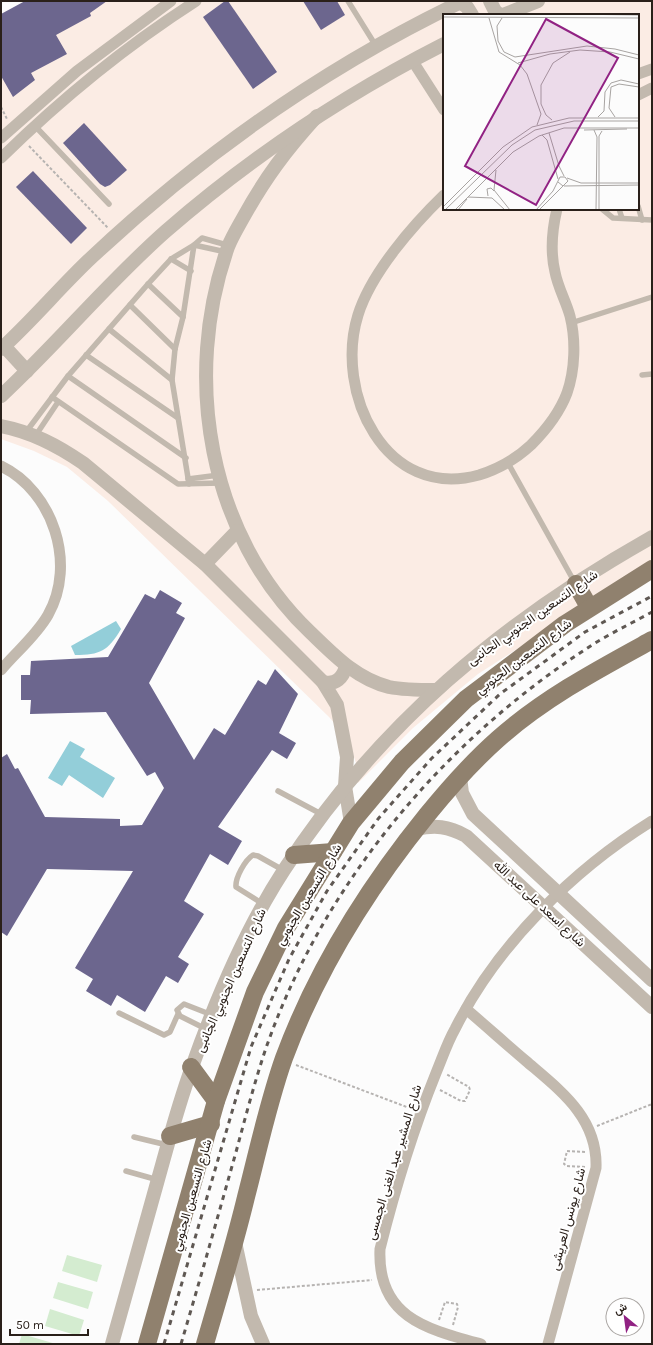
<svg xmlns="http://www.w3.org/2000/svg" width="653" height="1345" viewBox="0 0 653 1345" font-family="Karla,Vazirmatn,sans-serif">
	<rect width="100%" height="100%" fill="#fcfcfc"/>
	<path fill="#fbece4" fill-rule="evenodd" d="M61 1H652V572L553 626 478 674 413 728 358 783 356 763 351 748 342 732 329 717 108 501 67 467 34 451 1 439V34ZM444 15H638V209H444Z"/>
	<g fill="#d4ecd0">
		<path d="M67 1255 102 1265 97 1282 62 1271Z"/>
		<path d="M58 1282 93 1292 88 1309 53 1298Z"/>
		<path d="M50 1309 84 1320 79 1336 45 1326Z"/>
		<path d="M22 1334 56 1344H19Z"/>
	</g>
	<g fill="#93ced9">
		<path d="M116 621 121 629C108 651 100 655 75 655L71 646Z"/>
		<path d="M70 741 85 749 80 757 115 778 103 798 69 775 62 786 48 778Z"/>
	</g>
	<g fill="#6c668e">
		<path d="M25 1H107L90 13 91 16 56 35 67 54 31 73 35 80 13 97 1 76V14Z"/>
		<path d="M225 1H228L277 72 253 89 203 17Z"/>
		<path d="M303 1H337L345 15 321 30Z"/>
		<path d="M84 123 127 170 110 185 105 187 100 184 63 143Z"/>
		<path d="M33 171 87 228 71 244 16 187Z"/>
		<path d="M160 590 182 603 176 613 185 618 149 683 194 760 214 728 225 735 258 680 266 685 275 669 298 694 279 733 296 743 287 759 272 750 218 827 242 841 228 865 210 854 184 901 204 914 178 957 189 964 178 983 166 976 145 1012 117 995 111 1006 86 991 93 979 75 968 133 871 47 869 7 936 1 932V758L7 754 15 769 18 768 45 817 120 819V826L142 825 164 788 155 772 147 776 106 712 30 714 31 700H21V675H30L31 661 108 657 145 594 155 599Z"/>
	</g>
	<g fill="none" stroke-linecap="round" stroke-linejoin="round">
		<g stroke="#b6b3b1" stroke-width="2" stroke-dasharray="3 2" stroke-linecap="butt">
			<path d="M1 107 7 119"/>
			<path d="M29 146 108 228"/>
			<path d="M296 1065 412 1109"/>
			<path d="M440 1090 461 1101H465L470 1090 469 1087 446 1074"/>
			<path d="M597 1126 652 1104"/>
			<path d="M585 1167 567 1166 564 1164 567 1151 586 1152"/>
			<path d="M257 1290 372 1280"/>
			<path d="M439 1320 445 1302 457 1304 458 1307 453 1325"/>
		</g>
		<g stroke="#c2b9ae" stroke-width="5.5">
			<path d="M348 1 376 46"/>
			<path d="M35 126 109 204"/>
			<path d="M638 206 642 220"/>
			<path d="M602 209 613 218 652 220"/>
			<path d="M619 209 622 218"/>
			<path d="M171 259 191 271"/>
			<path d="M148 284 183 317"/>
			<path d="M130 305 175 349"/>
			<path d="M571 323 652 297"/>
			<path d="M109 329 172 380"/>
			<path d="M86 355 178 418"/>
			<path d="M642 375 652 374"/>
			<path d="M68 376 186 458"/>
			<path d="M52 397 178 484 221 483"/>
			<path d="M26 432 68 376 148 284 171 259 194 245 226 252"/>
			<path d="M36 435 58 402"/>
			<path d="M508 463 575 583"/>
			<path d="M188 479 219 475"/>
			<path d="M189 484 172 380 175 349 183 317 194 245 202 238 227 245"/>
			<path d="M278 791 323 815"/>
			<path d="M263 904 236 887C235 878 245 860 253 855L258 856 283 870"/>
			<path d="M119 1013 164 1035 170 1032 178 1014"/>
			<path d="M206 1029 180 1016 177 1010 184 1004 212 1015"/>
			<path d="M134 1137 167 1145"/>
			<path d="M126 1171 158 1180"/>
		</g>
		<g stroke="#c2b9ae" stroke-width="11">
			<path d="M412 60 444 110"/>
			<path d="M638 74 652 69"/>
			<path d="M638 95 652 88"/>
			<path d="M1 138 77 71 171 1"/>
			<path d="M1 158C60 100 126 46 196 1"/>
			<path d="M444 195C413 225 371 273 358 315 334 392 385 501 479 475 498 469 516 459 531 445 546 430 559 414 567 393 575 370 576 340 570 316 566 301 558 288 555 272 550 251 552 230 557 209"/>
			<path d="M1 466C53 491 77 564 48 615 36 636 16 652 1 670"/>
			<path d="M466 1009C486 1026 506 1044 526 1061 561 1091 598 1118 596 1168L548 1344"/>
			<path d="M481 1344C426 1329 377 1317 380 1249 395 1189 413 1130 436 1073 442 1059 447 1043 455 1029 497 945 573 870 652 821"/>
		</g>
		<g stroke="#c2b9ae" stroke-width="14">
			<path d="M490 1 495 11 500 15"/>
			<path d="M460 2 467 7 472 15"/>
			<path d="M503 15 538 1"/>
			<path d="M317 116C286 150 265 178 243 218 238 227 232 237 228 247 182 377 208 535 310 632 333 654 356 679 389 687 404 690 420 690 436 690"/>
			<path d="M4 346 27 371"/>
			<path d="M1 349C33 320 61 286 92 257 202 154 327 66 463 1"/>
			<path d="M1 396C58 343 108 282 166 231 251 157 344 95 444 44"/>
			<path d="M1 426C32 432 57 445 83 463L205 564 323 682 337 705 347 757 345 786 351 823"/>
			<path d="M205 564 237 531"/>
			<path d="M323 682C336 685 343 678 346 666"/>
			<path d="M460 777 462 793 473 814 652 980"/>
			<path d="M416 829C435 825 448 826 466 836L652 1007"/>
			<path d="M235 1242 251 1316 263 1344"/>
			<path d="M112 1344C127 1290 142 1237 157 1183 168 1144 178 1105 192 1067 216 999 245 930 284 870 378 725 503 621 652 537"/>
		</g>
		<g stroke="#90816e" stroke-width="18">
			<path d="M576 584 589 607"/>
			<path d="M294 855 333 852"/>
			<path d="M191 1067 216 1101"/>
			<path d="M170 1136 211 1124"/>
			<path d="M147 1344 216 1101 255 992 286 928 351 823 402 762 466 699 565 624 652 569"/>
			<path d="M205 1344C219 1295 234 1247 246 1197 258 1151 268 1103 284 1058 317 969 367 889 427 815 449 788 472 762 498 739 544 698 599 669 652 640"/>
		</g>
		<g stroke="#5f5853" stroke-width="3" stroke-dasharray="5 5" stroke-linecap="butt">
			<path d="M164 1344 251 1047 289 959 327 891 378 819 431 759 500 694 585 632 652 596"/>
			<path d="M181 1344C200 1280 218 1216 236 1152 245 1119 254 1084 265 1051 322 884 444 740 592 645 611 633 632 623 652 612"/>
		</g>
	</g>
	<g text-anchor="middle" stroke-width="4" stroke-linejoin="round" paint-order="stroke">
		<g font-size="13" fill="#2a201a" stroke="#fff">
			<text transform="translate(532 617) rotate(-35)" y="5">شارع التسعين الجنوبي الجانبى</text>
			<text transform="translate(523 656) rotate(-37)" y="5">شارع التسعين الجنوبي</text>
			<text transform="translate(308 894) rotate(-59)" y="5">شارع التسعين الجنوبي</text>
			<text transform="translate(540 903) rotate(43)" y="5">شارع اسعد على عبد الله</text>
			<text transform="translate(230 980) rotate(-66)" y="5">شارع التسعين الجنوبي الجانبى</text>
			<text transform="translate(393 1162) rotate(-73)" y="5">شارع المشير عبد الغنى الجمسى</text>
			<text transform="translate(191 1195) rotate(-74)" y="5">شارع التسعين الجنوبي</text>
			<text transform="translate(567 1219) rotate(-75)" y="5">شارع يونس العريشى</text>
		</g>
	</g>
	<g transform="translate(443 14)">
		<rect width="196" height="196" fill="#fcfcfc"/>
		<path fill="none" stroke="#a8a4a2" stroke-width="1" d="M125 0 196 1M0 3 196 4M46 4 56 38 77 51 84 60 98 100 94 111M59 4 54 12 55 27 61 38 72 43 144 32 172 35 196 41M75 49 107 40 137 36 167 38 196 45M155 103 161 97 162 78 168 69 178 66 196 70M172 103 166 94 168 73 176 70 196 73M109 106 103 101 98 90V71L110 49 127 38M141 116 184 115M151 116 154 123 153 196M106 119 116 152 121 162M99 121 104 126 115 165M53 156 51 176 67 196M124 164 138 169H196M121 172 196 171M45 182 44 175 48 174 51 177M25 183 49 184 62 196M0 193 60 133 89 113 126 104H196M2 196 69 131 92 116 131 107H196M12 196 70 138 96 122 121 114H196M15 196 24 185M93 196 110 177 117 163H122L125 167 120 172 115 168M96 196 120 172M156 196V122L159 117"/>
		<path fill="#912283" fill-opacity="0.15" stroke="#912283" stroke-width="2" d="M103 5 175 44 93 191 22 152Z"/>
		<rect width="196" height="196" fill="none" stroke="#2a201a" stroke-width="2"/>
	</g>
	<rect width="653" height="1345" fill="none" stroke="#2a201a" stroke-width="4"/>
	<g transform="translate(625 1317) rotate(331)"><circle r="19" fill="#ffffff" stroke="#aaa6a3"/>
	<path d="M0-3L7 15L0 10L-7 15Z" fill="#912283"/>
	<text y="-6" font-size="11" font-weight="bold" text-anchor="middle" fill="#2a201a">ش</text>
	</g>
	<path d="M10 1329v6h78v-6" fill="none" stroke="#2a201a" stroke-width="2"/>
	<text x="16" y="1329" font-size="12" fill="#2a201a" stroke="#ffffff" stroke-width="3" paint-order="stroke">50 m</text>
</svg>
